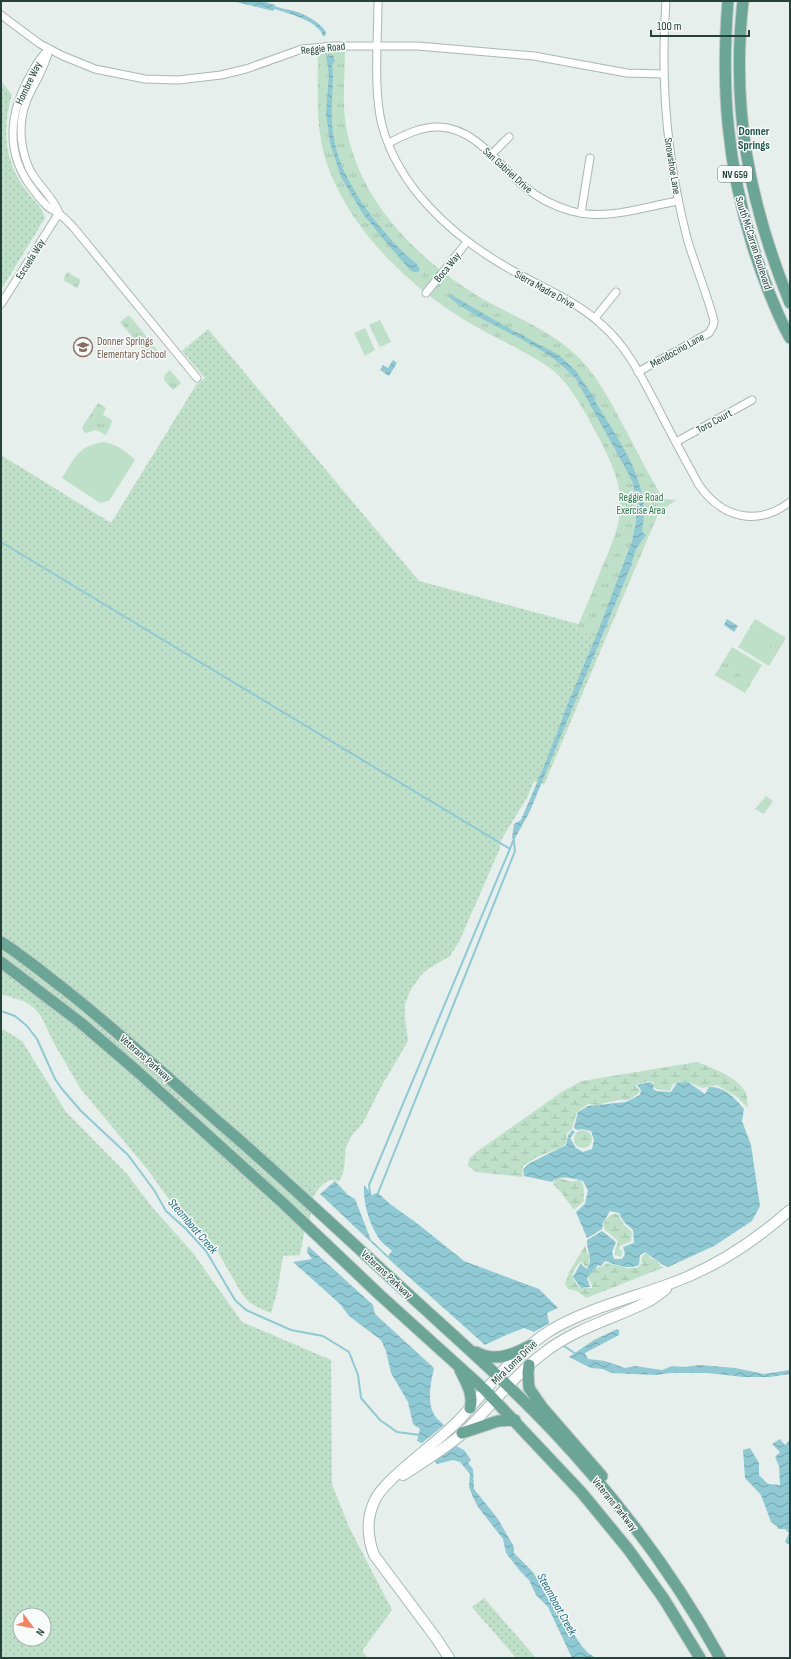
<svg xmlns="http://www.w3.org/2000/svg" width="791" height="1659" viewBox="0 0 791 1659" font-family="'Sofia Sans Condensed',sans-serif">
	<defs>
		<pattern id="grass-dots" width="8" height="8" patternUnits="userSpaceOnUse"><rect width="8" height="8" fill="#bfe0c8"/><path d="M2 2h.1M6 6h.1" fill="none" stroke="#a4c1ad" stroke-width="1.8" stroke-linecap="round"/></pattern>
		<pattern id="wetland-marsh" width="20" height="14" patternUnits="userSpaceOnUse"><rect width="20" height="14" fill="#bfe0c8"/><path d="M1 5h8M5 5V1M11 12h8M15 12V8" fill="none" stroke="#a4c1ad"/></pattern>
		<pattern id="park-tufts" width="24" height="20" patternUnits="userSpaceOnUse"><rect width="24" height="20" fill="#bfe0c8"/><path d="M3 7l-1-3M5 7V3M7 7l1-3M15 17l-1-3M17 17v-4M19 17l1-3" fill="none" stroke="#a4c1ad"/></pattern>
		<pattern id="water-waves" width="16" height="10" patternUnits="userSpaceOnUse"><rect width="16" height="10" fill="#8ec9d4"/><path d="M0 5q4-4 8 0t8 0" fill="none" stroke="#74a5ad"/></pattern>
	</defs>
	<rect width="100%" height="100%" fill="#e6efeb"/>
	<g fill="url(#grass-dots)" fill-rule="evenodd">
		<path d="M1 81 12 95C1 130 5 164 28 193 34 201 43 208 45 218L1 290Z"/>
		<path d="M208 329 419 581 578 624 576 630 605 640 544 785 534 781 528 796 500 842V848L459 942 450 956 428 969 421 975 410 991 405 1004V1019L408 1041 381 1087 363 1123 352 1135 346 1147 344 1169 340 1181 331 1180 326 1182 319 1188 313 1197 311 1212 309 1223 304 1233 300 1255 283 1256 277 1293 271 1313 261 1309 249 1302 242 1294 218 1252 200 1230 170 1201 148 1170 80 1088 54 1043 41 1016 34 1008 26 1002 1 994V455L111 523 196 385 205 378 182 351Z"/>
		<path d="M1 1028 22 1041 66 1112 127 1174 152 1207 193 1253 242 1322 331 1360 332 1484 349 1527 392 1610 362 1651 368 1658H1ZM20 1615H44V1639H20Z"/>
		<path d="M484 1598 536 1658H516L472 1607Z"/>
	</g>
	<g fill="url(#wetland-marsh)">
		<path d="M697 1062C710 1067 737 1077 744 1090 748 1095 747 1102 748 1108L737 1097 717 1085 702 1088 689 1082 673 1084 670 1091 656 1089 653 1082 649 1081 636 1085V1086L640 1091 638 1094 629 1100H617L597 1105 588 1104 579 1110 576 1114 572 1129 567 1133 566 1143 563 1146 535 1158 523 1166 522 1172 523 1177 476 1172 468 1166 469 1159 475 1153 563 1091 582 1081Z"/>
		<circle cx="583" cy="1139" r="9"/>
		<path d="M556 1178H560L571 1182 580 1180C586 1188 583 1193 584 1201L574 1210 560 1191 553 1184Z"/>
		<path d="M614 1214H618L624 1225 632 1232 631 1241 620 1246 619 1249 622 1251 621 1257 615 1255V1250L618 1242 616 1239 604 1229C603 1220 607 1217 614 1214Z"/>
		<path d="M585 1246 587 1253 589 1255V1264L587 1268 581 1261C570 1274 570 1276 580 1288H592V1285L588 1277 593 1270 598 1267H602L607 1263 627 1268H637L642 1264 641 1259 645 1253 649 1255 650 1258 656 1260 662 1267H665L586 1298 577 1291 568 1289 565 1284 569 1272Z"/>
	</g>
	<g fill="url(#park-tufts)">
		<path d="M318 52H345C345 79 341 109 348 136 364 207 422 263 483 299 513 316 548 329 574 353 596 373 609 399 623 425 636 450 649 475 663 499L676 500 659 512 605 640 576 630C585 609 594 588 602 567 610 549 619 529 620 509 622 483 610 460 599 438 588 418 578 398 563 380 550 365 530 356 513 346 487 333 462 320 439 303 393 269 351 225 330 172 314 133 318 93 318 52Z"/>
		<path d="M67 272 81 280 77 288 63 280Z"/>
		<path d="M129 315 159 352 151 359 120 322Z"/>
		<path d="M170 370 181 383 173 390 164 380 165 375Z"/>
		<path d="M98 403 106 408 103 415 112 420 111 425 106 435 96 430 86 433 84 432 82 427Z"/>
		<path d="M755 619 786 638 769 666 738 647Z"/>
		<path d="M732 647 762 665 745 693 715 675Z"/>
		<path d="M766 796 773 801 764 814 755 809Z"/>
	</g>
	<g fill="#bfe0c8">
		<path d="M380 320 391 342 380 347 369 325Z"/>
		<path d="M365 328 375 350 365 356 354 333Z"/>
		<path d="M103 442C117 444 126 451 135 460L109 501 100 503 62 478C74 459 78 446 103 442Z"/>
		<path d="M758 623 781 636 774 648 751 635Z"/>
		<path d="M750 637 772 650 765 662 743 648Z"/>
		<path d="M735 652 755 664 750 674 730 661Z"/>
		<path d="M722 666 734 673 730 678 719 671Z"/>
		<path d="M738 676 749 683 746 688 735 681Z"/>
	</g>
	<g fill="url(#water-waves)">
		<path d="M232 1H263L275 5V6C281 9 288 9 294 11 305 14 320 22 326 32L325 36H323C320 22 288 13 274 9L273 11Z"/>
		<path d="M333 55 335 61 332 65C334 77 332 89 332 101 330 126 335 153 346 175 360 204 381 230 404 253 409 258 418 263 420 270L418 272H413L410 270 385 241 363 214 341 177 330 143 326 113 329 74 326 56Z"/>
		<path d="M450 294 503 325 559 355 575 370 596 400 595 401C618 440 652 482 642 530L643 533 646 535 636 549 630 568 530 811 514 840 512 838 514 824 521 820 553 745 566 708 599 629 632 541 636 522 637 505 633 483 627 471 576 379C542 341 489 329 450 298L449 296Z"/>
		<path d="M393 360 397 363 389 376 380 370 383 365 388 368Z"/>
		<path d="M727 619 738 626 734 632 724 625Z"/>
		<path d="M650 1082 654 1085 653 1089 656 1091 671 1092 677 1083 688 1082 705 1094 709 1087C724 1086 735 1098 744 1109L742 1121 751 1145 760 1206 752 1221 714 1246 668 1267C662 1265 651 1256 645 1252L640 1255 639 1265C628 1270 617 1265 605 1261L601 1266 598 1265 587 1278 590 1287 581 1288 573 1277 581 1263 583 1266 587 1269C594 1259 586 1250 587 1240L602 1231 616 1242 612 1252 614 1259H622L625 1254 623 1247 634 1243 633 1230 624 1222 619 1213 610 1211 603 1223 602 1229 587 1238 576 1212 585 1204 588 1190 583 1181C573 1179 559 1174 552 1182L524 1176 523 1169 530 1163 566 1145 568 1136 572 1130 575 1132 570 1138 576 1148 583 1152 592 1149 594 1140 591 1131 582 1129 577 1130 574 1128 578 1112 588 1106 626 1102 640 1095 641 1090 637 1085Z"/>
		<path d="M335 1181 348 1195 355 1199 371 1240 388 1256 392 1251C388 1247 383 1244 380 1240 369 1224 363 1203 364 1185L373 1196 378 1193 390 1204 418 1224 464 1261 539 1289 558 1308 547 1313 549 1323 534 1332 524 1328 506 1335 485 1345 391 1261 320 1194Z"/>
		<path d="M308 1246 373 1305 375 1314 434 1368C431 1382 426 1403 435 1416 437 1419 441 1422 444 1425L422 1443 417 1441 420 1429 413 1424 408 1402 391 1373 386 1351 381 1340 349 1316 340 1304 293 1262 312 1259 307 1252Z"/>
		<path d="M617 1329 619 1330V1335L585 1353 588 1359 605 1361 625 1368 635 1366 662 1370 672 1366 684 1367 700 1365 735 1368 764 1374 790 1370V1374L770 1377H743L708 1373H671L656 1375 611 1373 603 1369 591 1368 569 1357 594 1340Z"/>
		<path d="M454 1436 456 1446 464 1450 471 1460 468 1463 473 1469 474 1489 498 1519 514 1547V1553L530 1569 541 1583 581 1645 588 1653 596 1658H572L548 1607 536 1595 529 1580 520 1571 506 1553 503 1539 478 1507 473 1497 469 1487 470 1474 460 1462 453 1460 437 1464 430 1455Z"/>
		<path d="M790 1438V1543L788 1544 785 1542 789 1533 785 1529H778L777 1526 771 1522 761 1495 745 1478 743 1450 750 1448 759 1463V1475L768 1484 780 1485 779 1466 775 1457 780 1452 772 1444 780 1439 785 1445 788 1442Z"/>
	</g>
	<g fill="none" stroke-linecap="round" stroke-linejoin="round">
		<g stroke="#8ec9d4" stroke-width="2">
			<path d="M1 542 510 849"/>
			<path d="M548 758 560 728"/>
			<path d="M1 1011 15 1016 27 1026 37 1039 55 1079 62 1089 81 1111 128 1155 154 1190 166 1211 186 1229 206 1251 235 1300 246 1310 291 1330 323 1336 349 1352 358 1375 361 1398 380 1420 397 1432 420 1435"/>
			<path d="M370 1193 369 1185 514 839"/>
			<path d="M373 1196 378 1193 515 851 514 841"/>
			<path d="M561 1344 576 1354"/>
		</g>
		<defs>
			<g id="street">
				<path d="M378 1C378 38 373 90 382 125 398 186 450 234 503 265 535 285 573 298 601 324 629 348 644 382 661 414 673 438 686 461 699 485 722 518 757 527 790 502"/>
				<path d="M1 15 40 44 63 56 95 69 145 79 178 80 221 75 246 69 302 49 334 46H418L534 56 627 73 663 74"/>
				<path d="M49 49C40 57 35 66 30 76 9 113 5 153 32 188 36 194 41 200 46 205 49 209 54 210 58 213 64 217 69 223 74 228L197 378"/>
				<path d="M49 49C46 65 38 77 31 91 18 115 18 143 29 168 36 184 53 196 59 213"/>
				<path d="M389 143C404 135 422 126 440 127 477 129 499 166 525 187 538 198 554 206 571 211 608 221 642 207 678 201"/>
				<path d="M491 155 509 137"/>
				<path d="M581 213 590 158"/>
				<path d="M426 293 467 242"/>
				<path d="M1 304 59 213"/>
				<path d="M595 318 616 292"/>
				<path d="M638 372 709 333 713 326 714 321C707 293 695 266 687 238 667 160 660 81 666 1"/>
				<path d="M676 442 752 400"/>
			</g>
			<g id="secondary">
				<path d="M403 1475C423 1462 445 1449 463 1433 491 1407 514 1375 545 1352 576 1328 614 1319 649 1301 655 1298 660 1293 666 1289"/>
				<path d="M449 1658 436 1638 374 1555C367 1536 366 1518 375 1500 379 1491 388 1483 394 1477 415 1457 438 1441 458 1421 466 1413 473 1404 480 1396 501 1372 524 1347 551 1330 589 1308 632 1298 672 1283 716 1267 756 1240 790 1210"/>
			</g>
			<g id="primary">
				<path d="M728 1C721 88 727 164 753 247 763 278 774 309 790 338"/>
				<path d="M743 1C731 109 749 203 790 303"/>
				<path d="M1 942C23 956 42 972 63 988 118 1031 169 1079 222 1125 280 1175 336 1228 393 1280 447 1330 503 1378 553 1431 617 1499 675 1576 720 1658"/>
				<path d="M1 962 81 1023 138 1072 284 1204 381 1296 485 1390 582 1493 628 1549 664 1599 700 1658"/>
				<path d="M476 1352C495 1363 514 1354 531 1345"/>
				<path d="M529 1365 528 1373 529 1388 542 1407 602 1476"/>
				<path d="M460 1370C466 1382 474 1395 470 1408"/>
				<path d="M462 1433 498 1421 515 1420"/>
			</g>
		</defs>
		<use href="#street" stroke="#a8b8b2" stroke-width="9"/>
		<use href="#secondary" stroke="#a4bbb3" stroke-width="12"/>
		<use href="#primary" stroke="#c2cac8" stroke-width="13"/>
		<use href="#street" stroke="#fff" stroke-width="7"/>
		<use href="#secondary" stroke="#fff" stroke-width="10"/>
		<use href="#primary" stroke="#6aa596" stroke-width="11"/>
	</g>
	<defs>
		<symbol id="school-ring" viewBox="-11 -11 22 22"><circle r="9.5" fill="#f7fbf9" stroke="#8d6e63" stroke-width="1.5"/><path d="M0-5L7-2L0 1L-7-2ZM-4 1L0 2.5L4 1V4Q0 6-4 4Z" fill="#8d6e63"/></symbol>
	</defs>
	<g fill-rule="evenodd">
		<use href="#school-ring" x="72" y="336" width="22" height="22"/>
	</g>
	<g text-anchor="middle" stroke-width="3" stroke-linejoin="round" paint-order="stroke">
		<rect fill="#f7fbf9" stroke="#637a73" stroke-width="1" x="718" y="166" width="34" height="16" rx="3"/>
		<g font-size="10" font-weight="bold" fill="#24423a">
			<text x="735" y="178">NV 659</text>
		</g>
		<g font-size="11" fill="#24423a" stroke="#f7fbf9">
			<text transform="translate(323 48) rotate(-6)" y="4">Reggie Road</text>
			<text transform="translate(28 83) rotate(-64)" y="4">Hombre Way</text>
			<text transform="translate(673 166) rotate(81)" y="4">Snowshoe Lane</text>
			<text transform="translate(508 170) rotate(42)" y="4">San Gabriel Drive</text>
			<text transform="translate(754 243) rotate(72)" y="4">South McCarran Boulevard</text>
			<text transform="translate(30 259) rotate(-58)" y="4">Escuela Way</text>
			<text transform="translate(447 267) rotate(-51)" y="4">Boca Way</text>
			<text transform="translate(545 289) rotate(29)" y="4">Sierra Madre Drive</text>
			<text transform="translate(677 350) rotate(-29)" y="4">Mendocino Lane</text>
			<text transform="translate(714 421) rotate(-29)" y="4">Toro Court</text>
			<text transform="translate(146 1058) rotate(41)" y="4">Veterans Parkway</text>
			<text transform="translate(387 1274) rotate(43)" y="4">Veterans Parkway</text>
			<text transform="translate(514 1362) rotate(-44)" y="4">Mira Loma Drive</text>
			<text transform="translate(615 1504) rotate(51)" y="4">Veterans Parkway</text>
		</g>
		<g font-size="11" fill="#785e54" stroke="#f7fbf9" text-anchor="start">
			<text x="97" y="345">Donner Springs<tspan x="97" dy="13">Elementary School</tspan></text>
		</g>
		<g font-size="11" fill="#2d7a4b" stroke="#f7fbf9">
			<text x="641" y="501">Reggie Road<tspan x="641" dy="13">Exercise Area</tspan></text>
		</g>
		<g font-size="12" font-weight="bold" fill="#1f5548" stroke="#f7fbf9">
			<text x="754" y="135">Donner<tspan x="754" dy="14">Springs</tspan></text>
		</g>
		<g font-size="12" font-style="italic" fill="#1c6f80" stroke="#f7fbf9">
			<text transform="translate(193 1226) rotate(49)" y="4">Steamboat Creek</text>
			<text transform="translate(557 1604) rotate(61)" y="4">Steamboat Creek</text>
		</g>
	</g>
	<rect width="791" height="1659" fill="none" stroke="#24423a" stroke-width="4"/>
	<g transform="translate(32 1627) rotate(122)"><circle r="19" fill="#f7fbf9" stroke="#a3b1ad"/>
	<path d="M0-3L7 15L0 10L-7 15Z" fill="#f4845f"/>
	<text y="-6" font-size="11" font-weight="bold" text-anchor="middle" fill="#24423a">N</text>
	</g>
	<path d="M651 30v6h98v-6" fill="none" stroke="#24423a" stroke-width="2"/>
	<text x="657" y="30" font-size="12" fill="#24423a" stroke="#f7fbf9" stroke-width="3" paint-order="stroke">100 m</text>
</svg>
